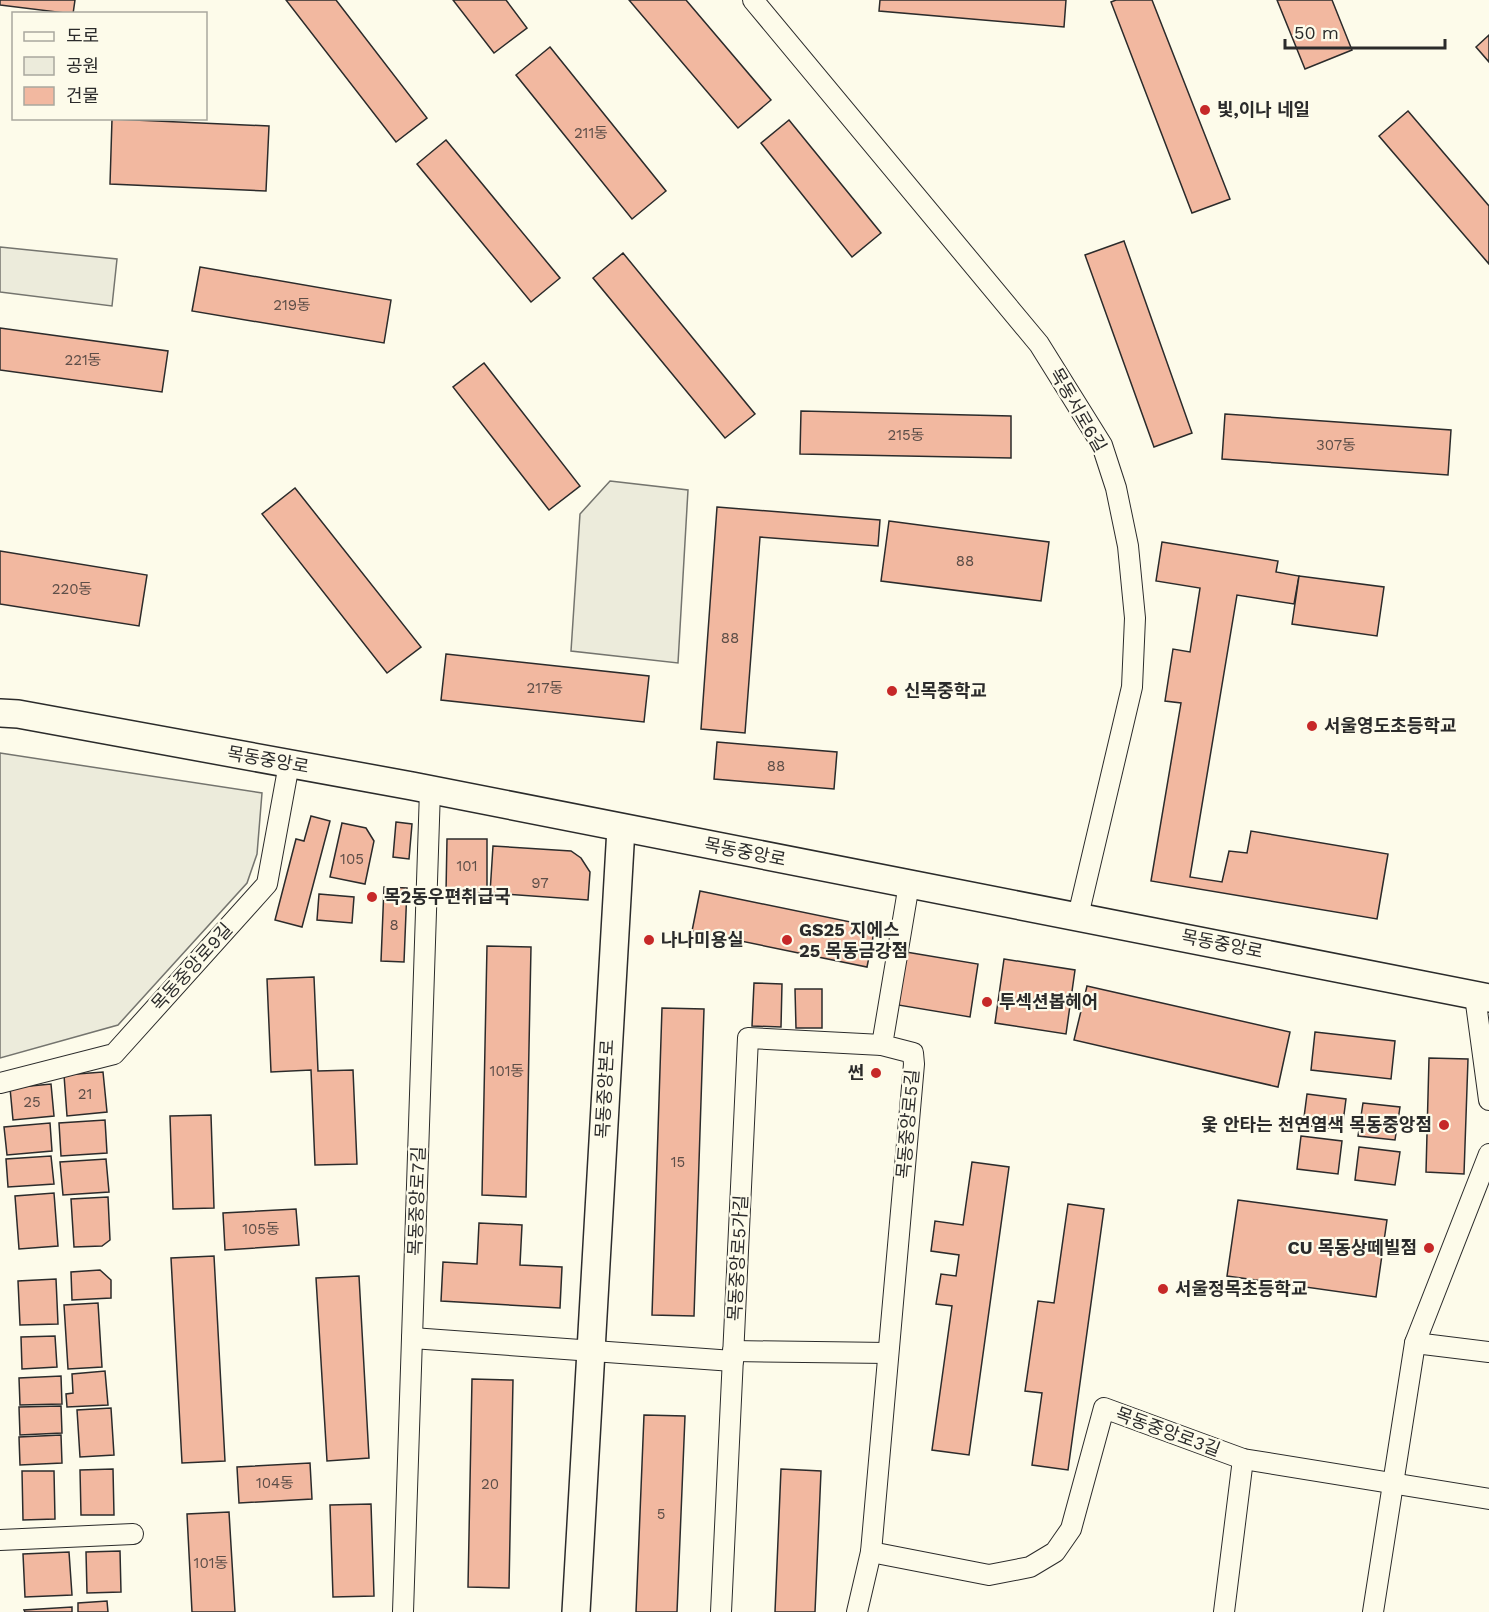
<svg xmlns="http://www.w3.org/2000/svg" width="1489" height="1612" viewBox="0 0 1489 1612" font-family="'Work Sans','Noto Sans KR',sans-serif">
	<rect width="100%" height="100%" fill="#fdfbea"/>
	<g fill="#ecebdb" stroke="#74746e" stroke-width="1.5">
		<path d="M0 247 117 259 112 306 0 292Z"/>
		<path d="M610 481 688 490 678 663 571 651 580 514Z"/>
		<path d="M0 753 262 793 257 854 247 883 118 1025 0 1058Z"/>
	</g>
	<g fill="#f2b8a0" stroke="#2b2b2b" stroke-width="1.5">
		<path d="M0 0H75L73 14 0 5Z"/>
		<path d="M286 0H336L427 118 396 142Z"/>
		<path d="M453 0H506L527 28 494 53Z"/>
		<path d="M629 0H686L771 100 738 128Z"/>
		<path d="M880 0H1066L1064 27 879 11Z"/>
		<path d="M1116 0H1152L1230 199 1192 213 1111 2Z"/>
		<path d="M1277 0H1332L1352 50 1305 69Z"/>
		<path d="M1489 35V62L1476 47Z"/>
		<path d="M550 47 666 191 632 219 516 75Z"/>
		<path d="M1408 111 1489 206V264L1379 136Z"/>
		<path d="M112 119 269 126 266 191 110 184Z"/>
		<path d="M789 120 881 233 852 257 761 143Z"/>
		<path d="M446 140 560 278 531 302 417 164Z"/>
		<path d="M1124 241 1192 433 1154 447 1085 255Z"/>
		<path d="M623 253 755 414 725 438 593 278Z"/>
		<path d="M200 267 391 300 384 343 192 311Z"/>
		<path d="M0 328 168 351 162 392 0 370Z"/>
		<path d="M484 363 580 486 549 510 453 387Z"/>
		<path d="M801 411 1011 416V458L800 454Z"/>
		<path d="M1225 414 1451 430 1448 475 1222 459Z"/>
		<path d="M295 488 421 647 387 673 262 514Z"/>
		<path d="M717 507 880 520 878 546 760 537 745 733 701 729Z"/>
		<path d="M889 521 1049 542 1041 601 881 581Z"/>
		<path d="M1162 542 1278 561 1276 572 1299 576 1294 604 1237 595 1190 877 1222 882 1229 851 1247 853 1251 831 1388 854 1377 919 1151 881 1181 703 1165 701 1173 649 1190 652 1200 588 1156 581Z"/>
		<path d="M0 551 147 575 139 626 0 604Z"/>
		<path d="M1299 576 1384 587 1377 636 1292 624Z"/>
		<path d="M446 654 649 676 644 722 441 700Z"/>
		<path d="M717 742 837 752 834 789 714 779Z"/>
		<path d="M311 816 330 821 302 927 275 920 296 839 304 841Z"/>
		<path d="M396 822 412 824 409 859 393 857Z"/>
		<path d="M342 823 366 828 374 841 365 884 330 877Z"/>
		<path d="M447 839H487V893L446 892Z"/>
		<path d="M493 846 571 851 581 858 590 872 588 900 490 893Z"/>
		<path d="M384 887 407 888 404 962 381 961Z"/>
		<path d="M700 891 875 927 867 967 692 931Z"/>
		<path d="M319 894 354 897 352 923 317 920Z"/>
		<path d="M487 946 531 947 526 1197 482 1195Z"/>
		<path d="M906 952 978 964 970 1017 898 1005Z"/>
		<path d="M1004 959 1075 970 1066 1034 995 1023Z"/>
		<path d="M314 977 318 1071 353 1070 357 1164 315 1165 311 1070 271 1072 267 979Z"/>
		<path d="M754 983 782 984 781 1027 752 1026Z"/>
		<path d="M1087 986 1290 1032 1278 1087 1074 1040Z"/>
		<path d="M795 989H822V1028H796Z"/>
		<path d="M662 1008 704 1009 694 1316 652 1315Z"/>
		<path d="M1315 1032 1395 1041 1391 1079 1311 1070Z"/>
		<path d="M1429 1058 1468 1059 1464 1174 1426 1172Z"/>
		<path d="M103 1072 107 1112 67 1116 64 1075Z"/>
		<path d="M51 1084 54 1116 13 1120 10 1088Z"/>
		<path d="M1307 1094 1346 1099 1342 1130 1303 1125Z"/>
		<path d="M1363 1103 1400 1107 1395 1140 1358 1136Z"/>
		<path d="M211 1115 214 1208 173 1209 170 1116Z"/>
		<path d="M105 1120 107 1153 61 1156 59 1123Z"/>
		<path d="M50 1123 52 1151 7 1155 4 1127Z"/>
		<path d="M1301 1136 1342 1141 1338 1174 1297 1169Z"/>
		<path d="M1359 1147 1400 1152 1395 1185 1355 1180Z"/>
		<path d="M51 1156 54 1184 8 1187 6 1159Z"/>
		<path d="M106 1159 109 1192 63 1195 60 1162Z"/>
		<path d="M972 1162 1009 1167 969 1455 932 1450 952 1306 936 1304 941 1274 956 1276 959 1255 931 1251 935 1221 963 1225Z"/>
		<path d="M54 1193 58 1246 19 1249 15 1196Z"/>
		<path d="M108 1197 110 1240 102 1246 74 1247 71 1199Z"/>
		<path d="M1238 1200 1387 1220 1376 1297 1227 1276Z"/>
		<path d="M1068 1204 1104 1209 1068 1470 1032 1465 1042 1393 1025 1391 1038 1301 1054 1303Z"/>
		<path d="M296 1209 299 1245 225 1250 223 1213Z"/>
		<path d="M479 1223 522 1225 520 1265 562 1267 560 1308 441 1301 443 1262 477 1264Z"/>
		<path d="M214 1256 225 1461 182 1463 171 1258Z"/>
		<path d="M100 1270 111 1280V1298L72 1300 71 1272Z"/>
		<path d="M359 1276 369 1458 327 1461 316 1278Z"/>
		<path d="M56 1279 58 1324 20 1325 18 1281Z"/>
		<path d="M98 1303 102 1367 68 1369 64 1305Z"/>
		<path d="M55 1336 57 1367 22 1369 21 1337Z"/>
		<path d="M105 1371 108 1405 67 1407 66 1394 73 1393 72 1374Z"/>
		<path d="M61 1376 62 1404 20 1405 19 1378Z"/>
		<path d="M472 1379 513 1380 509 1588 468 1587Z"/>
		<path d="M61 1406 62 1433 20 1435 19 1407Z"/>
		<path d="M111 1408 114 1455 80 1457 77 1410Z"/>
		<path d="M644 1415 685 1416 677 1612H636Z"/>
		<path d="M61 1435 62 1463 20 1465 19 1437Z"/>
		<path d="M310 1463 312 1499 239 1503 237 1467Z"/>
		<path d="M113 1469 114 1515H81L80 1470Z"/>
		<path d="M781 1469 821 1471 815 1612H775Z"/>
		<path d="M22 1471H54L55 1519 23 1520Z"/>
		<path d="M371 1504 374 1596 333 1597 330 1505Z"/>
		<path d="M229 1512 235 1612H192L187 1514Z"/>
		<path d="M120 1551 121 1592 87 1593 86 1552Z"/>
		<path d="M69 1552 72 1595 25 1597 23 1554Z"/>
		<path d="M107 1601 108 1612H78V1603Z"/>
		<path d="M72 1607V1612H25L24 1610Z"/>
	</g>
	<g fill="none" stroke-linecap="round" stroke-linejoin="round">
		<defs>
			<g id="street">
				<path d="M753 0 1039 344 1102 445 1116 488 1128 546 1135 618 1132 687 1078 916"/>
				<path d="M1475 996 1489 1100"/>
				<path d="M0 1083 114 1054 267 884 289 764"/>
				<path d="M412 1338 733 1361"/>
				<path d="M1415 1343 1489 1352"/>
				<path d="M733 1351 888 1353"/>
				<path d="M0 1540 133 1534"/>
				<path d="M871 1552 989 1575 1030 1567 1055 1552 1071 1529 1104 1408 1243 1459 1489 1499"/>
				<path d="M403 1612 430 790"/>
				<path d="M721 1612 748 1038 882 1045"/>
				<path d="M857 1612 871 1552 914 1064 913 1053 882 1045 909 884"/>
				<path d="M1224 1612 1243 1459"/>
				<path d="M1373 1612 1415 1343 1489 1154"/>
			</g>
			<g id="secondary">
				<path d="M0 713 18 714 412 786 1489 998"/>
				<path d="M576 1612 621 828"/>
			</g>
		</defs>
		<use href="#street" stroke="#2b2b2b" stroke-width="22"/>
		<use href="#secondary" stroke="#2b2b2b" stroke-width="30"/>
		<use href="#street" stroke="#fdfbea" stroke-width="20"/>
		<use href="#secondary" stroke="#fdfbea" stroke-width="27"/>
	</g>
	<g fill="#c62828" stroke="#fdfbea" stroke-width="2">
		<circle cx="1205" cy="110" r="6"/>
		<circle cx="892" cy="691" r="6"/>
		<circle cx="1312" cy="726" r="6"/>
		<circle cx="372" cy="897" r="6"/>
		<circle cx="649" cy="940" r="6"/>
		<circle cx="787" cy="940" r="6"/>
		<circle cx="987" cy="1002" r="6"/>
		<circle cx="876" cy="1073" r="6"/>
		<circle cx="1444" cy="1125" r="6"/>
		<circle cx="1429" cy="1248" r="6"/>
		<circle cx="1163" cy="1289" r="6"/>
	</g>
	<g text-anchor="middle" stroke-width="4.5" stroke-linejoin="round" paint-order="stroke">
		<g font-size="15" fill="#5d4e48">
			<text x="591" y="138">211동</text>
			<text x="292" y="310">219동</text>
			<text x="83" y="365">221동</text>
			<text x="906" y="440">215동</text>
			<text x="1336" y="450">307동</text>
			<text x="965" y="566">88</text>
			<text x="72" y="594">220동</text>
			<text x="730" y="643">88</text>
			<text x="545" y="693">217동</text>
			<text x="776" y="771">88</text>
			<text x="352" y="864">105</text>
			<text x="467" y="871">101</text>
			<text x="540" y="888">97</text>
			<text x="394" y="930">8</text>
			<text x="507" y="1076">101동</text>
			<text x="85" y="1099">21</text>
			<text x="32" y="1107">25</text>
			<text x="678" y="1167">15</text>
			<text x="261" y="1234">105동</text>
			<text x="275" y="1488">104동</text>
			<text x="490" y="1489">20</text>
			<text x="661" y="1519">5</text>
			<text x="211" y="1568">101동</text>
		</g>
		<g font-size="18" font-weight="bold" fill="#2b2b2b" stroke="#fdfbea" text-anchor="start">
			<text x="1217" y="116">빛,이나 네일</text>
			<text x="904" y="697">신목중학교</text>
			<text x="1324" y="732">서울영도초등학교</text>
			<text x="384" y="903">목2동우편취급국</text>
			<text x="799" y="936">GS25 지에스<tspan x="799" dy="21">25 목동금강점</tspan></text>
			<text x="661" y="946">나나미용실</text>
			<text x="999" y="1008">투섹션봅헤어</text>
			<text x="864" y="1079" text-anchor="end">썬</text>
			<text x="1432" y="1131" text-anchor="end">옻 안타는 천연염색 목동중앙점</text>
			<text x="1417" y="1254" text-anchor="end">CU 목동상떼빌점</text>
			<text x="1175" y="1295">서울정목초등학교</text>
		</g>
		<g font-size="18" fill="#2b2b2b" stroke="#fdfbea">
			<text transform="translate(1078 410) rotate(60)" y="6">목동서로6길</text>
			<text transform="translate(268 760) rotate(10)" y="6">목동중앙로</text>
			<text transform="translate(745 852) rotate(11)" y="6">목동중앙로</text>
			<text transform="translate(1222 944) rotate(11)" y="6">목동중앙로</text>
			<text transform="translate(192 967) rotate(-48)" y="6">목동중앙로9길</text>
			<text transform="translate(605 1089) rotate(-87)" y="6">목동중앙본로</text>
			<text transform="translate(908 1124) rotate(-85)" y="6">목동중앙로5길</text>
			<text transform="translate(417 1201) rotate(-88)" y="6">목동중앙로7길</text>
			<text transform="translate(738 1258) rotate(-87)" y="6">목동중앙로5가길</text>
			<text transform="translate(1168 1432) rotate(20)" y="6">목동중앙로3길</text>
		</g>
	</g>
	<rect x="12" y="12" width="195" height="108" fill="#fdfbea" stroke="#a9a89e" stroke-width="1.5"/>
	<rect x="24" y="32" width="30" height="9" fill="#fdfbea" stroke="#a9a89e" stroke-width="1.5"/>
	<text x="66" y="42" font-size="18" fill="#2b2b2b">도로</text>
	<rect x="24" y="57" width="30" height="18" fill="#ecebdb" stroke="#a9a89e" stroke-width="1.5"/>
	<text x="66" y="72" font-size="18" fill="#2b2b2b">공원</text>
	<rect x="24" y="87" width="30" height="18" fill="#f2b8a0" stroke="#a9a89e" stroke-width="1.5"/>
	<text x="66" y="102" font-size="18" fill="#2b2b2b">건물</text>
	<path d="M1285 39v9h160v-9" fill="none" stroke="#2b2b2b" stroke-width="3"/>
	<text x="1294" y="39" font-size="18" fill="#2b2b2b" stroke="#fdfbea" stroke-width="4.5" paint-order="stroke">50 m</text>
</svg>
